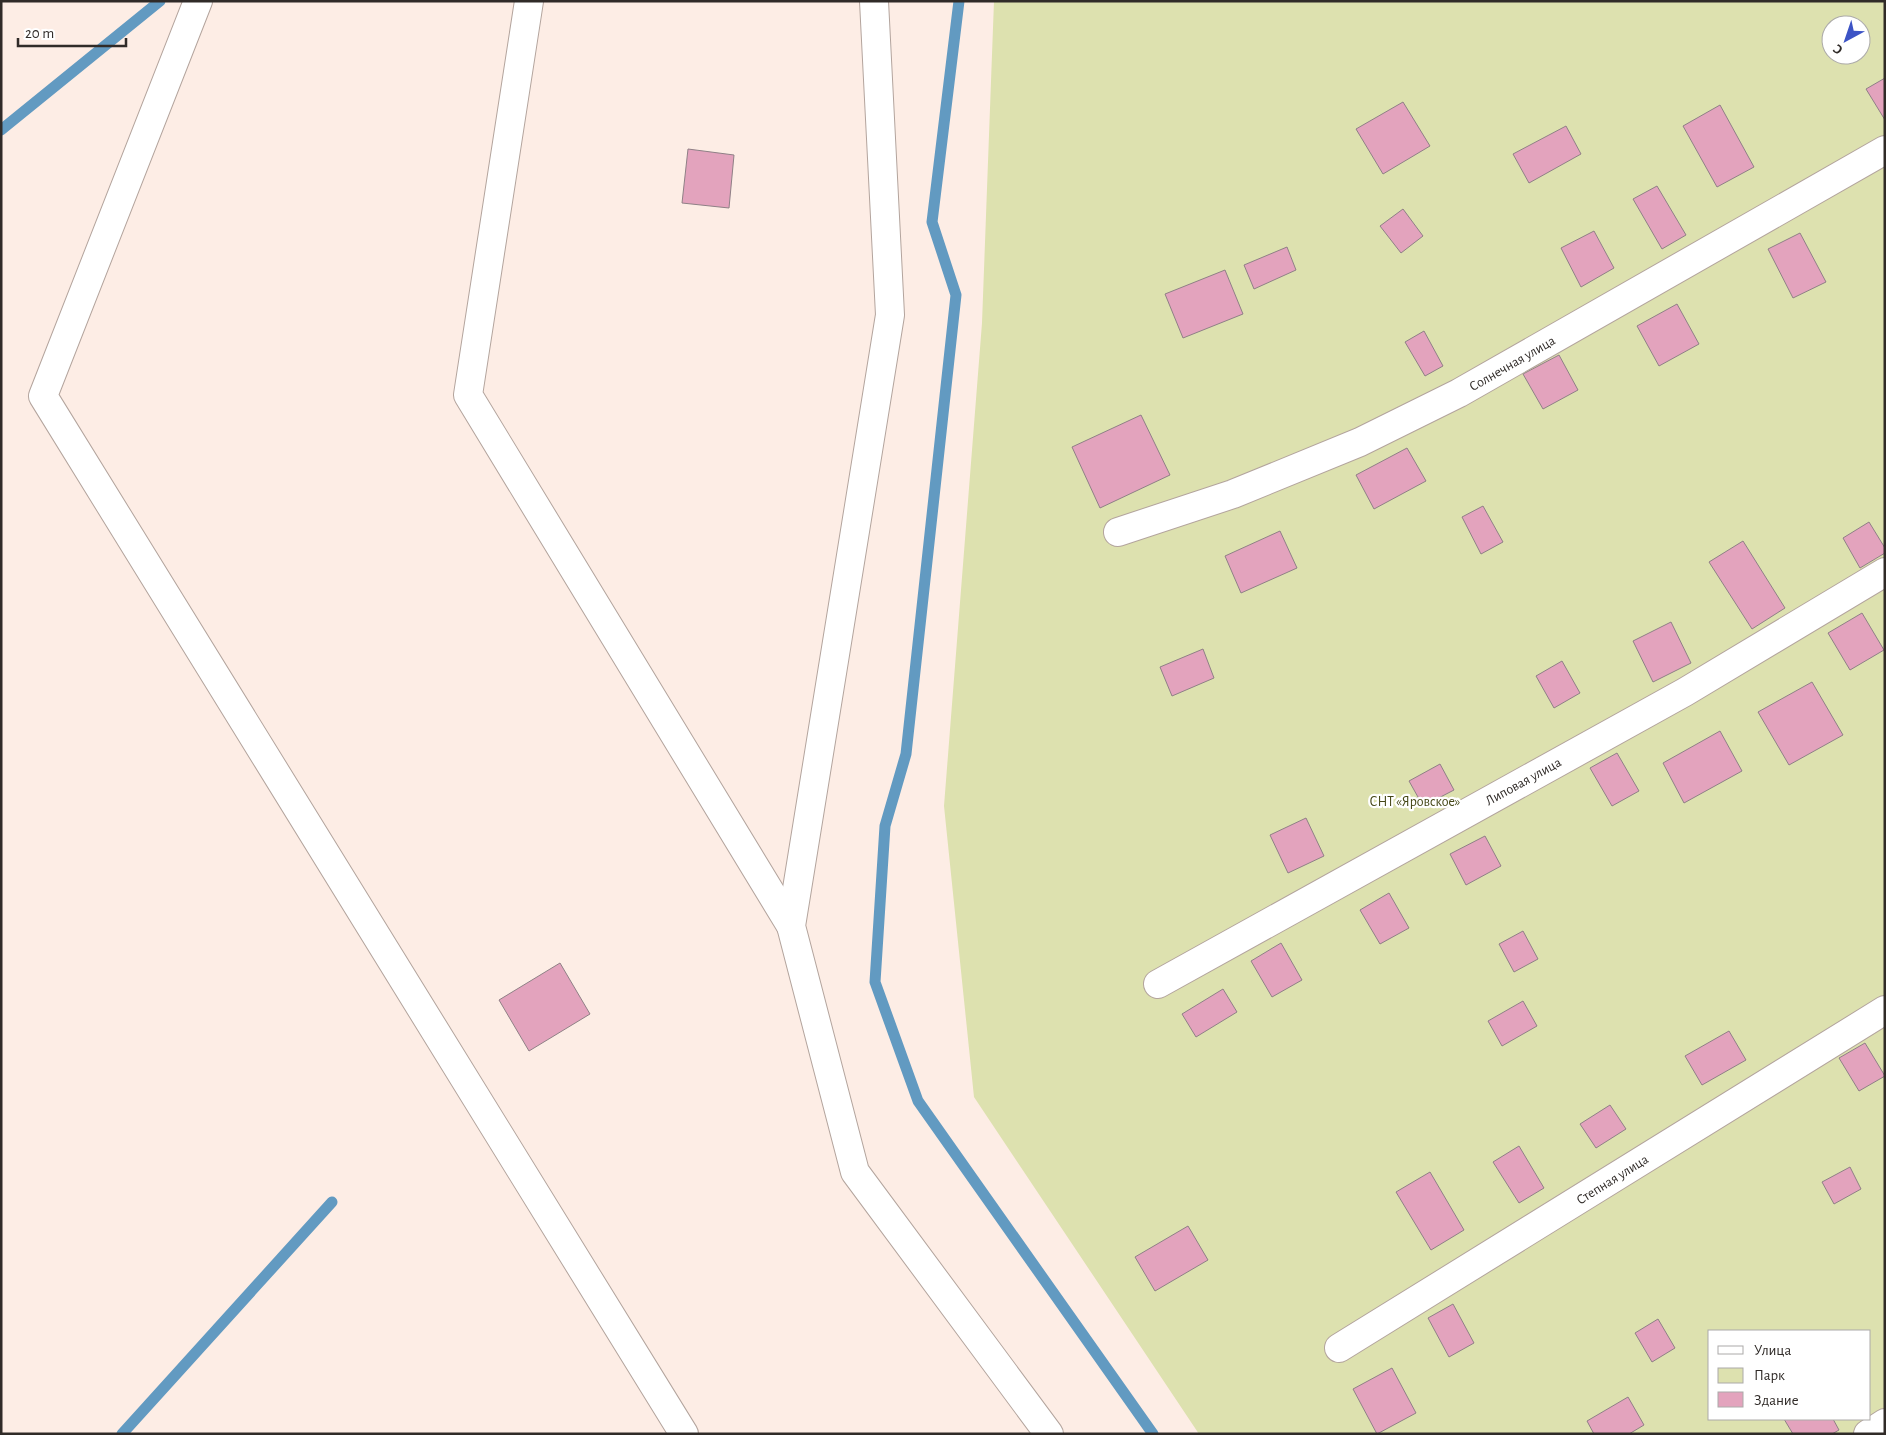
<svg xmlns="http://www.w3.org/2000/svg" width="1886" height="1435" viewBox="0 0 1886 1435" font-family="'Alegreya Sans',sans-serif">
	<rect width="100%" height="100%" fill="#fdede5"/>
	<path fill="#dde1af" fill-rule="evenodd" d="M994 1H1885V1434H1199L974 1097 944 806 982 323ZM1831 25H1861V55H1831ZM1710 1331H1870V1419H1710Z"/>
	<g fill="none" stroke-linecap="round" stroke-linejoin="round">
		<g stroke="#629ac1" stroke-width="11">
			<path d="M959 1 932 222 956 295 906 754 885 826 875 982 918 1101 1153 1434"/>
			<path d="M1 130 160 1"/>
			<path d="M122 1434 332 1202"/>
		</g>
	</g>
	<g fill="#e3a3bd" stroke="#8f8086">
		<path d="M1885 78V120L1866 89Z"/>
		<path d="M1403 102 1430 146 1383 174 1356 129Z"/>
		<path d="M1720 105 1754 167 1717 187 1683 126Z"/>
		<path d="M1566 126 1581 154 1529 183 1513 154Z"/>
		<path d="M688 149 734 155 729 208 682 203Z"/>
		<path d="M1657 186 1686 235 1662 249 1633 199Z"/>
		<path d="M1403 209 1423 236 1401 253 1380 226Z"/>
		<path d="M1594 231 1614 268 1581 287 1561 248Z"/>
		<path d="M1800 233 1826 282 1793 298 1768 249Z"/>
		<path d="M1287 247 1296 270 1254 289 1244 265Z"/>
		<path d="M1225 270 1243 314 1183 338 1165 294Z"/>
		<path d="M1677 304 1699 344 1659 366 1637 326Z"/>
		<path d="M1424 331 1443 366 1425 376 1405 342Z"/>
		<path d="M1559 355 1578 390 1543 409 1523 374Z"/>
		<path d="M1141 415 1170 475 1100 508 1072 447Z"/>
		<path d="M1407 448 1426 481 1374 509 1356 475Z"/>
		<path d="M1483 506 1503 542 1481 554 1462 517Z"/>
		<path d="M1869 522 1885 548V553L1860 568 1843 538Z"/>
		<path d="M1280 531 1297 568 1241 593 1225 556Z"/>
		<path d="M1743 541 1785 608 1752 629 1709 562Z"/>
		<path d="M1862 613 1884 650 1850 670 1828 633Z"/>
		<path d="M1671 622 1691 663 1653 682 1633 641Z"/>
		<path d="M1203 649 1214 678 1172 696 1160 667Z"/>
		<path d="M1562 661 1580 693 1554 708 1536 676Z"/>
		<path d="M1812 682 1843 735 1789 765 1758 712Z"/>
		<path d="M1720 731 1742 771 1684 803 1663 763Z"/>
		<path d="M1617 753 1639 791 1612 806 1590 768Z"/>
		<path d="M1440 764 1454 790 1423 806 1409 781Z"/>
		<path d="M1306 818 1324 856 1288 873 1270 835Z"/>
		<path d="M1485 836 1501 866 1466 885 1450 854Z"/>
		<path d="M1389 893 1409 928 1380 944 1360 910Z"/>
		<path d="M1523 931 1538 959 1514 972 1499 944Z"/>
		<path d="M1281 943 1302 980 1272 997 1251 961Z"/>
		<path d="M560 963 590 1014 529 1051 499 1000Z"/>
		<path d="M1223 989 1237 1012 1196 1037 1182 1014Z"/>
		<path d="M1523 1001 1537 1026 1502 1046 1488 1021Z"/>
		<path d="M1729 1031 1746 1060 1702 1085 1685 1056Z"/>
		<path d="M1865 1043 1885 1076 1859 1091 1839 1058Z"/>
		<path d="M1610 1105 1626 1129 1596 1148 1580 1124Z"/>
		<path d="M1519 1146 1544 1188 1519 1203 1493 1162Z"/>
		<path d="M1850 1167 1861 1189 1834 1204 1822 1182Z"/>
		<path d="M1430 1172 1464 1230 1431 1250 1396 1192Z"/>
		<path d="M1188 1226 1208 1260 1155 1291 1135 1257Z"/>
		<path d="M1453 1304 1474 1343 1449 1357 1428 1318Z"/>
		<path d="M1658 1319 1675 1348 1652 1362 1635 1333Z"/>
		<path d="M1392 1368 1416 1413 1377 1434 1353 1389Z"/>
		<path d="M1628 1397 1644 1425 1629 1434H1594L1587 1421Z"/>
		<path d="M1784 1419H1833L1839 1430 1832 1434H1793Z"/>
	</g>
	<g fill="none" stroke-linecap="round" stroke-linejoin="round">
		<defs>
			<g id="minor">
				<path d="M198 1 43 396 684 1434"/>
				<path d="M529 1 468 395 791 926"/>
				<path d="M874 1 890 315 791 926 855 1172 1049 1434"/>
				<path d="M1118 532 1233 494 1360 442 1459 393 1885 150"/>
				<path d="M1158 984 1685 692 1885 572"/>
				<path d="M1339 1348 1885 1010"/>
				<path d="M1868 1434 1885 1423"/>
			</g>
		</defs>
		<use href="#minor" stroke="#b3a49d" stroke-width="30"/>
		<use href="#minor" stroke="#fff" stroke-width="28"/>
	</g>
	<g text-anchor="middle" stroke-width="4.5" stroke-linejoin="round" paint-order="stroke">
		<g font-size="14" fill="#302b28" stroke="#fff">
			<text transform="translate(1512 363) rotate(-30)" y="5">Солнечная улица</text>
			<text transform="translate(1523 781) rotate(-29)" y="5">Липовая улица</text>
			<text transform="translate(1612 1179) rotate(-32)" y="5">Степная улица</text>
		</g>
		<g font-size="14" fill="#454717" stroke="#fff">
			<text x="1415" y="806">СНТ «Яровское»</text>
		</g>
	</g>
	<rect width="1886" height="1435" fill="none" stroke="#302b28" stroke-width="5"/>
	<rect x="1708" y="1330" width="162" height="90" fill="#ffffff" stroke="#acaaa9"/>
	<rect x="1718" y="1346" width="25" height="8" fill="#ffffff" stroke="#acaaa9"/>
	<text x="1754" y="1355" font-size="15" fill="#302b28">Улица</text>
	<rect x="1718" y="1368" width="25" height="15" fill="#dde1af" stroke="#acaaa9"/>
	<text x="1754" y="1380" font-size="15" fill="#302b28">Парк</text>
	<rect x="1718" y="1392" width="25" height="15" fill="#e3a3bd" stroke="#acaaa9"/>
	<text x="1754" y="1405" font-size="15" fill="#302b28">Здание</text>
	<g transform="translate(1846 40) rotate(220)"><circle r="24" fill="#ffffff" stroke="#acaaa9"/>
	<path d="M0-4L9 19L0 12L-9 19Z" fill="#3c53c5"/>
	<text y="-8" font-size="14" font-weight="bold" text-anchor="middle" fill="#302b28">С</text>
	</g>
	<path d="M18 38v8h108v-8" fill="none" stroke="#302b28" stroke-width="2.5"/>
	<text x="25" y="38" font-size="15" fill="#302b28" stroke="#ffffff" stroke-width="4" paint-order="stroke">20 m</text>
</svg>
